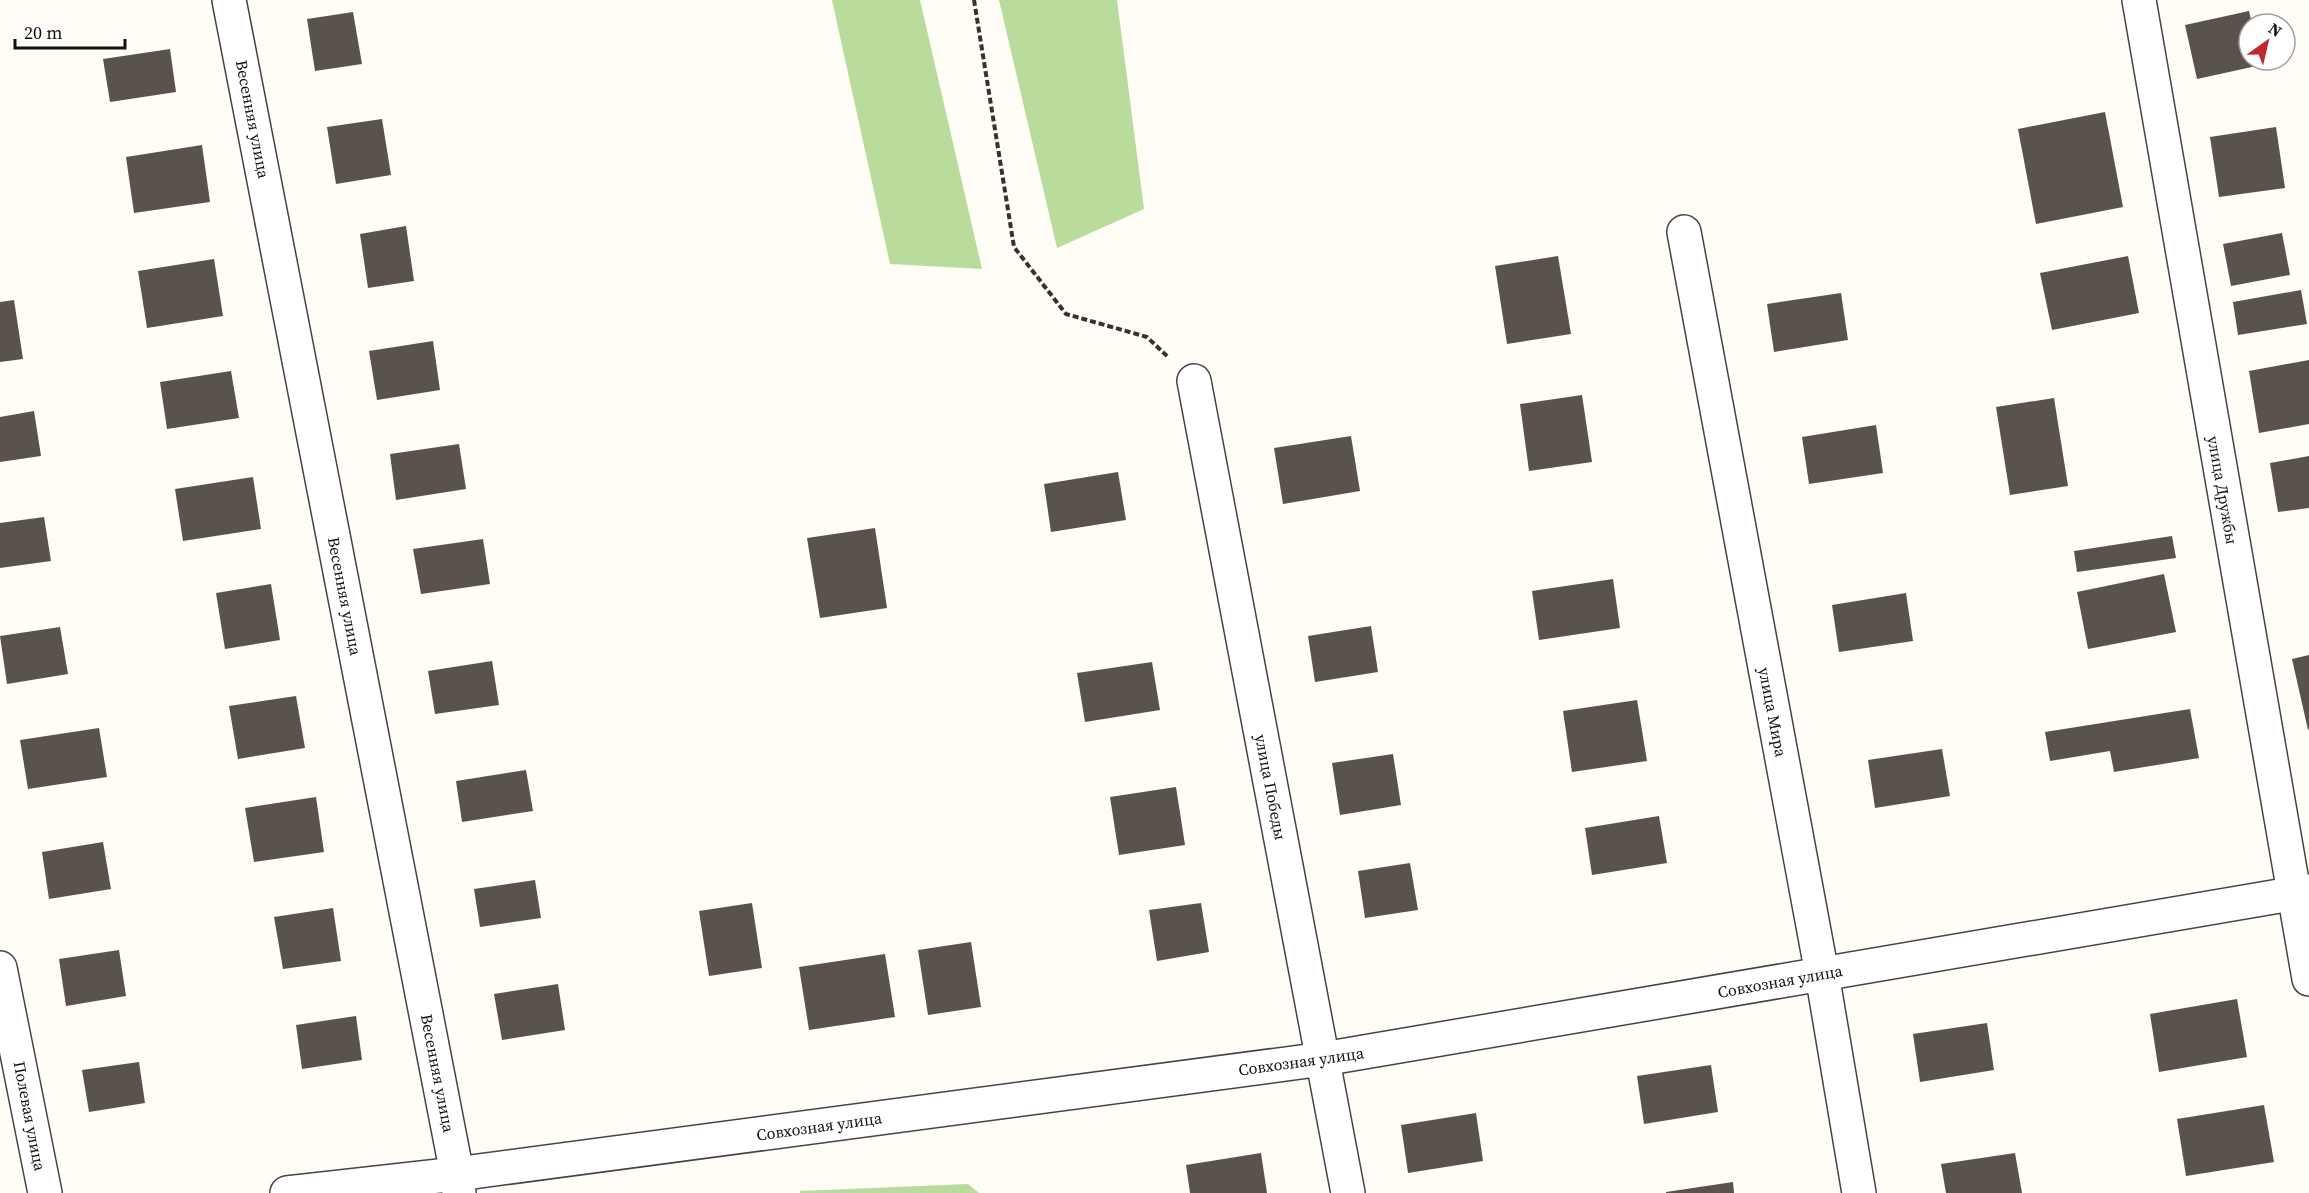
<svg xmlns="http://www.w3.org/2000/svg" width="2309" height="1193" viewBox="0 0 2309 1193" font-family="'Source Serif 4',serif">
	<rect width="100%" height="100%" fill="#fffdf5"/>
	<g fill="#b9dc9c">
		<path d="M832 0H920L982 269 890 264Z"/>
		<path d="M999 0H1117L1144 209 1057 248Z"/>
		<path d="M968 1184 979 1193H800V1191Z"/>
	</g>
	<g fill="#5a524d">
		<path d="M2249 11 2252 24H2249V60H2260L2261 65 2197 79 2185 25Z"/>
		<path d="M353 12 362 64 315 71 307 19Z"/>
		<path d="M170 49 176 92 110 102 103 59Z"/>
		<path d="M2105 112 2123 207 2036 224 2018 129Z"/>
		<path d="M382 119 391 175 336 184 327 127Z"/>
		<path d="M2276 127 2285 188 2219 197 2210 137Z"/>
		<path d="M202 145 210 202 134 213 126 157Z"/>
		<path d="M406 226 414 281 368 288 360 234Z"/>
		<path d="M2282 233 2290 275 2231 286 2223 244Z"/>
		<path d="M1558 256 1571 334 1507 344 1495 266Z"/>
		<path d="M2128 256 2139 313 2052 330 2040 273Z"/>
		<path d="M214 259 223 316 147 328 138 271Z"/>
		<path d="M2301 290 2307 324 2238 335 2233 302Z"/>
		<path d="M1841 293 1848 340 1774 352 1767 304Z"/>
		<path d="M14 300 23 359 0 362V302Z"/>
		<path d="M433 341 440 390 377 400 369 351Z"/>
		<path d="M2309 360V424L2259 433 2249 371Z"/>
		<path d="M231 371 239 418 167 429 160 382Z"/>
		<path d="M1582 395 1592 462 1529 471 1520 404Z"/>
		<path d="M2054 398 2068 486 2010 495 1996 407Z"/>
		<path d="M34 411 41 456 0 462V417Z"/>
		<path d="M1876 425 1883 473 1809 484 1802 437Z"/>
		<path d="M1351 436 1360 491 1283 504 1274 448Z"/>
		<path d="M459 444 466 489 396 500 390 454Z"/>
		<path d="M2309 456V508L2278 512 2270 463Z"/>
		<path d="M1118 472 1126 520 1051 532 1044 484Z"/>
		<path d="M253 477 261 529 183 541 175 489Z"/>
		<path d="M44 517 51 561 0 568V523Z"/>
		<path d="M875 528 887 608 820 618 807 538Z"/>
		<path d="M2172 536 2176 558 2077 572 2074 551Z"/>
		<path d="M483 539 490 584 421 594 413 549Z"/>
		<path d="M2164 574 2176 632 2088 649 2077 592Z"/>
		<path d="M1613 579 1620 628 1539 640 1532 591Z"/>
		<path d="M271 584 280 640 225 649 216 593Z"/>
		<path d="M1906 593 1913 641 1839 652 1832 605Z"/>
		<path d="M1371 626 1378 672 1315 682 1308 636Z"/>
		<path d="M60 627 68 674 7 684 0 636Z"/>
		<path d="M2309 655V729L2308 730 2292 659Z"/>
		<path d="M492 661 499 705 435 714 428 671Z"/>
		<path d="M1152 662 1160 710 1085 722 1077 673Z"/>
		<path d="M296 696 305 748 238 759 229 706Z"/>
		<path d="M1637 700 1647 761 1572 772 1563 711Z"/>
		<path d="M2190 709 2199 758 2114 772 2110 751 2050 761 2045 732Z"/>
		<path d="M99 728 107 777 28 789 20 740Z"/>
		<path d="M1942 749 1950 796 1875 808 1868 760Z"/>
		<path d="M1393 754 1401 805 1340 815 1332 763Z"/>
		<path d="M526 770 533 811 462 822 456 781Z"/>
		<path d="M1176 787 1185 845 1119 855 1110 797Z"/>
		<path d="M316 797 324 852 254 862 245 808Z"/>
		<path d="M1659 816 1667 863 1592 875 1585 828Z"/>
		<path d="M103 842 111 889 49 899 42 852Z"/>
		<path d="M1410 863 1418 910 1365 918 1358 871Z"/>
		<path d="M535 880 541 918 480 927 474 889Z"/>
		<path d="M752 903 762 968 709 976 699 911Z"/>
		<path d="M1201 903 1209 952 1157 961 1149 910Z"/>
		<path d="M333 908 341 961 283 969 274 917Z"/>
		<path d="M971 942 981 1007 928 1015 918 950Z"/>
		<path d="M119 950 126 996 66 1006 59 959Z"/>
		<path d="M885 954 895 1017 809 1030 799 967Z"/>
		<path d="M558 984 565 1030 502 1040 494 994Z"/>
		<path d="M2237 999 2247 1057 2159 1072 2150 1014Z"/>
		<path d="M356 1016 362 1060 302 1069 296 1025Z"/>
		<path d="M1987 1023 1994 1070 1920 1082 1913 1034Z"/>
		<path d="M139 1062 145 1103 89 1112 82 1070Z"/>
		<path d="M1711 1065 1718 1112 1644 1124 1637 1076Z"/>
		<path d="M2264 1105 2274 1162 2186 1176 2177 1119Z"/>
		<path d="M1476 1113 1483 1161 1408 1173 1401 1125Z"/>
		<path d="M1261 1153 1267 1193H1190L1186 1165Z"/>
		<path d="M2015 1153 2022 1193H1946L1941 1164Z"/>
		<path d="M1733 1182 1734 1193H1666V1192Z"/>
	</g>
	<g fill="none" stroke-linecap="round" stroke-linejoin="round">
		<defs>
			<g id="minor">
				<path d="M229 0 457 1174 459 1193"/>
				<path d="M2139 0 2309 979"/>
				<path d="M1684 232 1822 974 1859 1193"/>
				<path d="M1194 381 1348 1193"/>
				<path d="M0 968 45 1193"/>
			</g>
			<path id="tertiary" d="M287 1193 457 1174 1323 1059 2309 891"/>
		</defs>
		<use href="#minor" stroke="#444" stroke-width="36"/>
		<use href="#tertiary" stroke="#444" stroke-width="36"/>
		<path stroke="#333" stroke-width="4" stroke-dasharray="6 3" stroke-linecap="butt" d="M974 0 1014 247 1066 314 1147 337 1169 358"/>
		<use href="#minor" stroke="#fff" stroke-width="33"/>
		<use href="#tertiary" stroke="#fff" stroke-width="33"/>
	</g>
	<g text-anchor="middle" stroke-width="6" stroke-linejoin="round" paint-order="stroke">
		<g font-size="16" fill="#111" stroke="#fff">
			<text transform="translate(253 119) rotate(79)" y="6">Весенняя улица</text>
			<text transform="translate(2223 490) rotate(80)" y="6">улица Дружбы</text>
			<text transform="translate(345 596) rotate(79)" y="6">Весенняя улица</text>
			<text transform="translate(1773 712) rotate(79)" y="6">улица Мира</text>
			<text transform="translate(1271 787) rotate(79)" y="6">улица Победы</text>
			<text transform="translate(1780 981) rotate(-10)" y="6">Совхозная улица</text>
			<text transform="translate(1301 1061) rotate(-8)" y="6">Совхозная улица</text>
			<text transform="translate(438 1073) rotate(79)" y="6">Весенняя улица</text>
			<text transform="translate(30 1116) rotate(79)" y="6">Полевая улица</text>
			<text transform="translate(819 1126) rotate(-8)" y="6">Совхозная улица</text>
		</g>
	</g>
	<g transform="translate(2267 42) rotate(34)"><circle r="28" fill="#ffffff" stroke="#a0a0a0" stroke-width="1.5"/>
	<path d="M0-4.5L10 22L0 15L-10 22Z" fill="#c4262e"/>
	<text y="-9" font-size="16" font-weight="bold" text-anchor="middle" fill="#111111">N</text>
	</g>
	<path d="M15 39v9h110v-9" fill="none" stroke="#111111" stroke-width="3"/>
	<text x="24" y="39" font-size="18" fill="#111111" stroke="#ffffff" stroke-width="4.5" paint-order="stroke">20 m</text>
</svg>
